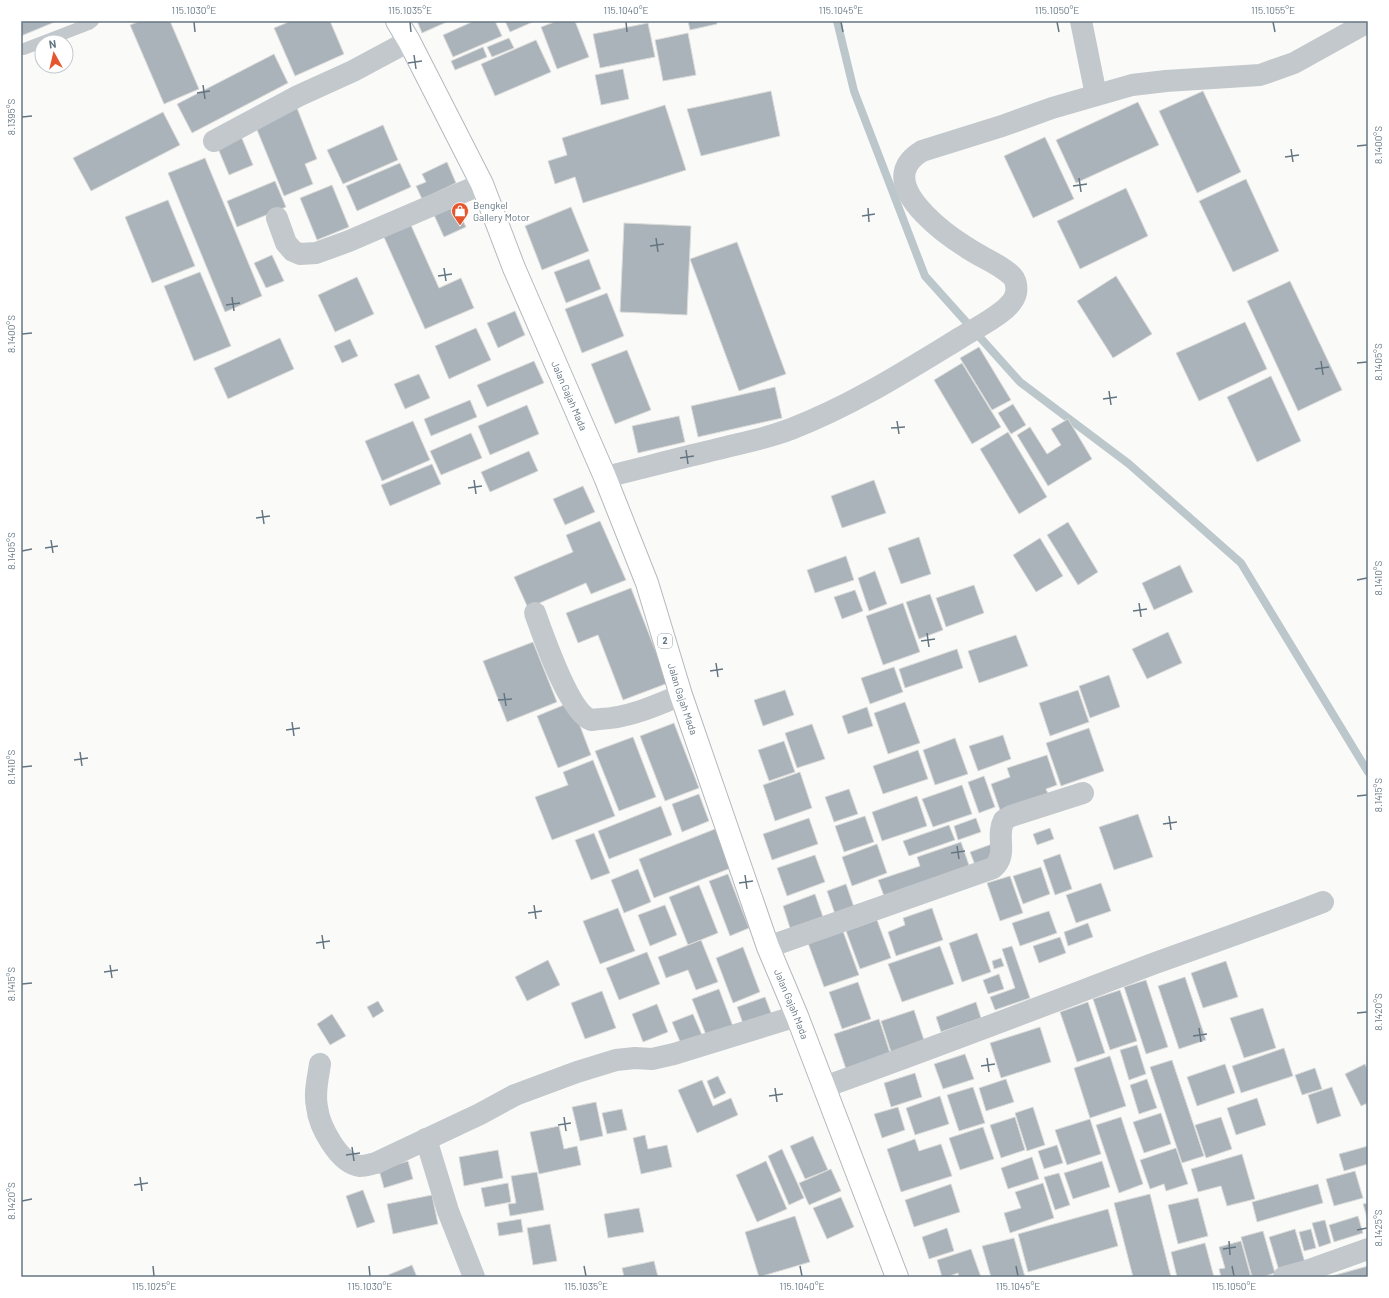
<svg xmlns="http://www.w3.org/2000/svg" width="1389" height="1298" viewBox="0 0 1389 1298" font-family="Barlow,sans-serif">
	<rect width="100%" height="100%" fill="#fafaf8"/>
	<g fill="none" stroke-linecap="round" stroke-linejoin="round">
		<path stroke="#bbc7cb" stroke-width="8" d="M837 21 854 91 925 276 1020 382 1129 464 1241 563 1368 772"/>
	</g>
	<g fill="#aab3b9" stroke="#dcdcda">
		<path d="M21 21H57L21 36Z"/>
		<path d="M140 21H170L199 89 164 104 130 25Z"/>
		<path d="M291 21H330L344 54 295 76 274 28Z"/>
		<path d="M417 21H449L422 33Z"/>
		<path d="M474 21H495L502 36 453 57 443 35Z"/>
		<path d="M505 21H535L510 32Z"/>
		<path d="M557 21H575L589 57 557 69 541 27Z"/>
		<path d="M688 21H717V24L690 30Z"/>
		<path d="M648 23 655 57 600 68 593 34Z"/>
		<path d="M688 33 696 75 663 81 655 40Z"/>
		<path d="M509 38 514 48 492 57 487 47Z"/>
		<path d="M536 40 551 72 495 96 481 64Z"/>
		<path d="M483 47 487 57 455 70 451 61Z"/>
		<path d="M274 54 288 83 192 133 177 104Z"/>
		<path d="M623 69 629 99 601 105 595 75Z"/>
		<path d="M771 91 780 136 701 156 687 109Z"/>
		<path d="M1203 91 1241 172 1197 193 1159 111Z"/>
		<path d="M1138 102 1159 145 1076 183 1056 140Z"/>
		<path d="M665 105 686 170 583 203 575 177 555 184 548 161 567 155 562 138Z"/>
		<path d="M297 108 317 159 305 164 313 184 284 196 255 125Z"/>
		<path d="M163 112 180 145 91 191 73 158Z"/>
		<path d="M383 125 398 160 343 184 327 150Z"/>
		<path d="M241 136 253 165 229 175 217 146Z"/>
		<path d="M1045 137 1074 199 1033 218 1004 156Z"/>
		<path d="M205 158 262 296 225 312 168 173Z"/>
		<path d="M447 162 456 183 422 199 416 186 426 182 422 174Z"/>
		<path d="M400 163 411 187 357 211 346 186Z"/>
		<path d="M1246 179 1279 251 1233 272 1199 201Z"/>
		<path d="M275 181 286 207 237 227 227 201Z"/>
		<path d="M332 185 349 227 317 240 300 198Z"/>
		<path d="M1126 188 1148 236 1080 269 1057 221Z"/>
		<path d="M168 200 195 266 152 283 125 217Z"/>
		<path d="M456 206 466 227 444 237 434 215Z"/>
		<path d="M571 207 589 251 542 270 525 226Z"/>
		<path d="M410 223 439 288 461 278 474 308 425 329 383 235Z"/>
		<path d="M624 223 691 226 687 315 620 312Z"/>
		<path d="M737 242 786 374 739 391 690 259Z"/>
		<path d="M272 255 284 281 266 288 254 263Z"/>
		<path d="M589 259 601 289 566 303 554 272Z"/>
		<path d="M200 272 231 346 194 361 164 286Z"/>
		<path d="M1116 276 1152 334 1113 358 1077 301Z"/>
		<path d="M357 277 374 314 335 332 318 295Z"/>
		<path d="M1290 281 1342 390 1298 411 1247 301Z"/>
		<path d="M607 293 624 336 582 353 565 309Z"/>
		<path d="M515 311 525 335 498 348 487 323Z"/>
		<path d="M1245 322 1267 369 1199 401 1176 353Z"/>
		<path d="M476 328 491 360 449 379 435 346Z"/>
		<path d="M280 338 294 369 228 399 214 368Z"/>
		<path d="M350 339 358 356 342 363 334 346Z"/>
		<path d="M979 347 1011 400 992 410 960 358Z"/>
		<path d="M627 350 651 410 615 424 591 364Z"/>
		<path d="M534 361 544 383 487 407 477 385Z"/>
		<path d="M962 363 1001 427 972 444 934 380Z"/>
		<path d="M419 374 430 398 405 409 394 384Z"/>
		<path d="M1271 376 1301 441 1257 462 1227 397Z"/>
		<path d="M775 387 782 418 698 437 691 406Z"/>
		<path d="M470 400 477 417 431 436 424 419Z"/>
		<path d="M1013 404 1026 425 1011 434 998 413Z"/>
		<path d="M527 405 539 434 490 455 478 426Z"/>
		<path d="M679 416 685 442 638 453 632 426Z"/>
		<path d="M1068 419 1092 459 1048 486 1017 435 1030 427 1047 454 1061 445 1051 429Z"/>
		<path d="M413 421 430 460 382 481 365 441Z"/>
		<path d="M1008 432 1047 497 1019 514 980 449Z"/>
		<path d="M471 433 482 458 441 475 430 451Z"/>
		<path d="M529 451 538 471 490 492 481 472Z"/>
		<path d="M432 464 441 484 390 506 381 485Z"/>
		<path d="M874 480 886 513 842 528 831 496Z"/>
		<path d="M583 486 595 512 565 525 553 499Z"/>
		<path d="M600 521 626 580 591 594 586 583 528 608 514 577 573 552 566 535Z"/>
		<path d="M1068 522 1098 572 1078 585 1047 535Z"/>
		<path d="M919 537 931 574 901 584 888 548Z"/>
		<path d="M1040 538 1063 576 1036 592 1013 555Z"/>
		<path d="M846 556 854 580 815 593 807 570Z"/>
		<path d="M1180 565 1193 592 1154 610 1142 583Z"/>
		<path d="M875 571 887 604 869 611 858 578Z"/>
		<path d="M974 585 984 613 946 627 936 598Z"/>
		<path d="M631 588 668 683 623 700 598 635 578 643 566 613Z"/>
		<path d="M855 590 863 611 842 619 834 597Z"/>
		<path d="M930 594 943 630 919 639 906 602Z"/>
		<path d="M903 603 920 652 883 665 866 616Z"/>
		<path d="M1168 632 1182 663 1147 679 1132 649Z"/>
		<path d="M1016 635 1028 666 979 683 968 651Z"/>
		<path d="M533 642 557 702 507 722 483 661Z"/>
		<path d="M957 649 963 668 905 688 899 669Z"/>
		<path d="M894 667 903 692 870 704 861 678Z"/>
		<path d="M1109 675 1120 707 1090 718 1079 686Z"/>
		<path d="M785 690 794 715 763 726 754 700Z"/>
		<path d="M1078 690 1089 722 1050 736 1039 703Z"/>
		<path d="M571 702 591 755 558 768 537 716Z"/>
		<path d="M905 702 920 743 888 754 874 713Z"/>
		<path d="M867 707 873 726 848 734 842 716Z"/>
		<path d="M674 723 699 788 665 801 640 736Z"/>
		<path d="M812 724 825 759 797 768 785 733Z"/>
		<path d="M1089 728 1104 771 1061 786 1046 743Z"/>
		<path d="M1003 735 1011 759 978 771 969 746Z"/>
		<path d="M633 737 656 797 619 811 595 751Z"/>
		<path d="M955 738 968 774 935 785 923 750Z"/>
		<path d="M784 741 795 772 769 781 758 750Z"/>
		<path d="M918 750 928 779 883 794 873 766Z"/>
		<path d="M1047 755 1057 785 1046 789 1049 796 1001 813 991 784 1010 777 1007 768Z"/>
		<path d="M593 760 615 816 552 840 535 797 568 785 563 772Z"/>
		<path d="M800 772 812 808 775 821 763 785Z"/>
		<path d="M984 776 995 807 979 813 968 782Z"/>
		<path d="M962 785 972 814 933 827 922 799Z"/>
		<path d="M849 789 858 814 834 822 825 797Z"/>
		<path d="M699 794 709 821 682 832 672 804Z"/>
		<path d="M917 796 927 826 882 841 872 812Z"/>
		<path d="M661 806 672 835 609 859 598 831Z"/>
		<path d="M1138 814 1153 857 1114 870 1099 827Z"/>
		<path d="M865 816 874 842 844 852 835 826Z"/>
		<path d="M809 818 818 844 772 860 763 834Z"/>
		<path d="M976 818 981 832 958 840 954 826Z"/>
		<path d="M949 825 955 840 909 856 903 841Z"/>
		<path d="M1050 828 1054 839 1037 845 1033 834Z"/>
		<path d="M715 829 731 868 654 898 639 859Z"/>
		<path d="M594 833 610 873 591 880 575 840Z"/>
		<path d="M961 842 972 874 887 904 878 880 920 866 917 857Z"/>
		<path d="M877 844 887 873 852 886 842 857Z"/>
		<path d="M992 844 996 858 975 865 970 852Z"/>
		<path d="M1060 854 1072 889 1055 895 1043 860Z"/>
		<path d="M815 855 825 882 787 896 777 868Z"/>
		<path d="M1041 867 1050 894 1023 904 1013 876Z"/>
		<path d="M638 869 651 902 624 913 611 880Z"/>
		<path d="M728 874 749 928 730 936 709 881Z"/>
		<path d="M1010 876 1023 913 1000 921 987 883Z"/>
		<path d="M1101 883 1111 911 1076 923 1066 895Z"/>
		<path d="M846 884 854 907 835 914 827 891Z"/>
		<path d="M699 885 718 933 688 945 669 897Z"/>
		<path d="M815 894 823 917 790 928 783 906Z"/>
		<path d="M665 905 677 935 650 946 638 915Z"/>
		<path d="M618 908 635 951 600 964 583 921Z"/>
		<path d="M932 908 943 940 896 956 888 932 905 925 903 918Z"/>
		<path d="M1049 911 1057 933 1020 946 1012 923Z"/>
		<path d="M877 920 891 958 860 969 846 931Z"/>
		<path d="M1088 923 1093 937 1068 946 1064 932Z"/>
		<path d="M843 931 859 975 824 987 808 943Z"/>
		<path d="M977 933 991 972 962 982 949 943Z"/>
		<path d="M1060 937 1066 953 1039 963 1033 946Z"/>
		<path d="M701 940 718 982 696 990 688 970 666 978 658 957Z"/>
		<path d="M940 946 954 984 902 1002 888 964Z"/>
		<path d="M1012 946 1030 998 995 1010 990 997 1015 988 1002 949Z"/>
		<path d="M743 947 760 992 733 1003 716 958Z"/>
		<path d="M647 952 660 984 619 1000 606 968Z"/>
		<path d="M1001 958 1004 966 994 969 992 961Z"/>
		<path d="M548 960 560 985 527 1001 515 977Z"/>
		<path d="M1226 961 1238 997 1203 1008 1191 973Z"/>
		<path d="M999 974 1004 989 988 994 983 980Z"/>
		<path d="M1185 977 1206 1040 1179 1049 1158 986Z"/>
		<path d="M1146 980 1168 1047 1146 1054 1124 987Z"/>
		<path d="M858 982 871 1019 842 1029 829 992Z"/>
		<path d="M719 989 734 1029 708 1040 692 999Z"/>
		<path d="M1120 990 1137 1041 1110 1050 1093 999Z"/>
		<path d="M602 991 616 1028 585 1039 571 1003Z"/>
		<path d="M765 997 773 1018 745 1029 737 1007Z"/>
		<path d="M378 1001 384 1011 373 1018 367 1007Z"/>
		<path d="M976 1002 981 1018 941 1032 936 1017Z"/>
		<path d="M1088 1002 1105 1053 1077 1062 1060 1012Z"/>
		<path d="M657 1004 668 1032 643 1042 632 1014Z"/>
		<path d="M1263 1008 1276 1048 1244 1058 1230 1018Z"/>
		<path d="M914 1010 924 1040 891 1052 881 1021Z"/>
		<path d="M332 1014 346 1036 330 1045 317 1024Z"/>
		<path d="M693 1014 702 1035 681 1044 672 1022Z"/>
		<path d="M879 1019 890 1053 846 1069 834 1034Z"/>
		<path d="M1040 1027 1051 1062 1001 1078 990 1043Z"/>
		<path d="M1137 1045 1146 1074 1129 1080 1120 1050Z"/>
		<path d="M1284 1048 1293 1076 1241 1093 1232 1066Z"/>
		<path d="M965 1054 974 1079 943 1089 934 1064Z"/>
		<path d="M1110 1056 1126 1106 1090 1118 1074 1068Z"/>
		<path d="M1172 1060 1204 1156 1182 1163 1150 1067Z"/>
		<path d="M1225 1064 1235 1093 1197 1106 1187 1077Z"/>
		<path d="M1365 1064 1368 1071V1103L1361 1106 1345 1074Z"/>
		<path d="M1315 1068 1322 1089 1302 1095 1295 1075Z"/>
		<path d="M915 1073 922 1097 891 1107 884 1083Z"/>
		<path d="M718 1076 726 1093 714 1099 707 1081Z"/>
		<path d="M1006 1079 1014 1102 986 1111 979 1088Z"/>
		<path d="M1147 1079 1157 1108 1139 1114 1130 1085Z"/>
		<path d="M702 1080 713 1106 731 1098 738 1115 697 1133 678 1090Z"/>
		<path d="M973 1087 985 1123 959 1131 947 1095Z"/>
		<path d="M1332 1087 1341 1116 1317 1124 1308 1095Z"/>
		<path d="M940 1096 949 1124 915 1135 906 1108Z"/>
		<path d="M1257 1098 1266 1125 1236 1135 1227 1108Z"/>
		<path d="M596 1102 603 1136 580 1141 572 1107Z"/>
		<path d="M898 1107 905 1130 882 1138 874 1114Z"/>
		<path d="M1033 1107 1045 1145 1027 1151 1015 1113Z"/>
		<path d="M622 1109 627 1130 607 1134 602 1113Z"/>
		<path d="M1161 1113 1171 1144 1144 1153 1133 1122Z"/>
		<path d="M1015 1117 1025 1150 1001 1158 990 1125Z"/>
		<path d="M1121 1117 1143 1184 1119 1193 1096 1125Z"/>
		<path d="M1221 1117 1232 1149 1206 1158 1195 1125Z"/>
		<path d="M1090 1119 1101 1154 1067 1165 1055 1130Z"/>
		<path d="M559 1126 564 1149 577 1146 581 1165 539 1174 530 1132Z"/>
		<path d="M983 1127 994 1159 960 1170 949 1138Z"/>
		<path d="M645 1135 648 1149 667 1145 672 1167 641 1174 633 1138Z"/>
		<path d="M813 1136 828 1170 805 1179 790 1146Z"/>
		<path d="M915 1139 919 1151 941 1144 952 1176 901 1192 887 1149Z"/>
		<path d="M1057 1145 1063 1163 1044 1169 1038 1151Z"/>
		<path d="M1368 1146V1164L1344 1171 1339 1154Z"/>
		<path d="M1176 1148 1188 1184 1166 1191 1164 1184 1150 1189 1140 1160Z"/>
		<path d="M782 1149 804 1198 789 1205 768 1156Z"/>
		<path d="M498 1150 503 1178 464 1186 459 1157Z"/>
		<path d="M1242 1154 1255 1199 1227 1206 1221 1186 1198 1192 1191 1169Z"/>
		<path d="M1032 1157 1039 1179 1008 1189 1001 1168Z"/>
		<path d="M408 1161 413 1179 384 1188 379 1170Z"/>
		<path d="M766 1161 787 1209 757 1222 736 1175Z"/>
		<path d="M1102 1161 1110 1187 1073 1199 1064 1173Z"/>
		<path d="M831 1169 841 1191 809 1205 799 1183Z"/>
		<path d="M1355 1171 1363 1198 1334 1206 1326 1179Z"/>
		<path d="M537 1172 544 1210 510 1216 508 1204 516 1203 511 1176Z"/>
		<path d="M1059 1173 1070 1205 1055 1210 1044 1177Z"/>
		<path d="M508 1183 511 1202 485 1207 481 1188Z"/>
		<path d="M1043 1183 1054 1218 1010 1233 1004 1213 1021 1208 1015 1192Z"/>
		<path d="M951 1184 960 1212 914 1227 905 1200Z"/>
		<path d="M1318 1184 1323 1203 1257 1222 1252 1202Z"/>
		<path d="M363 1190 375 1222 357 1228 346 1196Z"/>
		<path d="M1150 1194 1171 1277H1133L1114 1203Z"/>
		<path d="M432 1195 438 1224 393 1234 387 1204Z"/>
		<path d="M841 1197 854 1227 827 1239 813 1208Z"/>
		<path d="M1198 1198 1208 1236 1178 1244 1168 1205Z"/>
		<path d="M1368 1203V1221L1363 1204Z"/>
		<path d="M639 1208 644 1232 608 1238 604 1214Z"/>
		<path d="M1108 1209 1118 1246 1028 1272 1018 1234Z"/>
		<path d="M795 1216 810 1262 759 1277 745 1232Z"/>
		<path d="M1358 1216 1363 1233 1334 1242 1329 1225Z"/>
		<path d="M521 1219 523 1232 499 1236 497 1223Z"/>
		<path d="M1325 1220 1331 1243 1319 1247 1312 1223Z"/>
		<path d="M550 1224 557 1261 533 1265 527 1228Z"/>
		<path d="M947 1228 954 1251 929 1259 922 1237Z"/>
		<path d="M1295 1229 1306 1266 1280 1274 1269 1237Z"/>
		<path d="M1311 1229 1316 1248 1304 1251 1299 1232Z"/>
		<path d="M1263 1231 1275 1273 1262 1277H1252L1241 1237Z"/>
		<path d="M1014 1238 1025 1277H991L982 1246Z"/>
		<path d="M1241 1241 1251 1277H1221L1219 1269 1225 1268 1219 1247Z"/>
		<path d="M1205 1243 1214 1277H1177L1171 1252Z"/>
		<path d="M971 1249 981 1277H959L958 1273 947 1277H942L937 1260Z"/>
		<path d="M654 1261 658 1277H624L622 1268Z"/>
		<path d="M412 1265 417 1277H389L388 1275Z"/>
		<path d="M1368 1266V1277H1328Z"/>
	</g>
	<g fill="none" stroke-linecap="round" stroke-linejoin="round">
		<defs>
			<g id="trunk">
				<path id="s1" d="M397 21 409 41 482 184 514 268 605 477 647 583 681 695 768 947 797 1016 897 1277"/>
			</g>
		</defs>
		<use href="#trunk" stroke="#b4b9bd" stroke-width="24"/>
		<path stroke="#c3c8cc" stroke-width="12" d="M24 49 89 24 93 21"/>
		<g stroke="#c3c8cc" stroke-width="22">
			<path d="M1081 21 1096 95"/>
			<path d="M214 141 298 96 353 71 409 41"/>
			<path d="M277 218 286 243 293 251 300 254 316 253 349 241 482 184"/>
			<path d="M605 477C642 468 680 458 718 449 742 443 768 438 791 429 851 406 906 371 960 338 975 328 1013 311 1016 293 1017 287 1016 279 1011 275 998 263 980 257 966 247 945 234 898 199 905 171 907 162 914 156 922 151L1002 126 1052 108 1132 85 1166 81 1260 75 1294 63 1368 22"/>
			<path d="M535 613C543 635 569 712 591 720 593 720 597 719 600 719 628 718 655 706 681 695"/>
			<path d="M768 947 993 868C1009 854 995 837 1004 820L1011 816 1083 793"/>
			<path d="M320 1064C318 1078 314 1093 317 1107 319 1126 339 1164 360 1166 365 1166 371 1164 376 1163L480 1114 515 1095 577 1072 616 1060 635 1058 652 1059 674 1054 797 1016"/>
			<path d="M824 1087C934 1048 1042 1006 1150 965 1208 944 1266 924 1323 902"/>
			<path d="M426 1139 448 1211 474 1277"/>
			<path d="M1284 1277 1306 1271 1368 1249"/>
		</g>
		<use href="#trunk" stroke="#fff" stroke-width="22"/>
	</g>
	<path fill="none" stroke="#657683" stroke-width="1.5" d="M194 22 195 32M410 22 411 32M626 22 627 32M841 22 843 32M1057 22 1059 32M1273 22 1275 32M414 55 416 69M408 63 422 61M203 85 205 99M197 93 210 91M22 117 32 116M1357 146 1367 145M1291 149 1293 162M1285 157 1299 155M1079 178 1081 192M1073 186 1087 184M868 208 869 222M862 216 875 214M656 238 658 252M650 246 664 244M444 268 446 281M438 276 452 274M232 297 234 311M226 305 240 303M22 334 32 333M1321 361 1323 375M1357 363 1367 362M1315 369 1329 367M1109 391 1111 405M1103 399 1117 397M897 421 899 434M891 428 905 427M686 450 688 464M680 458 694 456M474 480 476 494M468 488 482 486M262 510 264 524M256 518 270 516M51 540 53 553M45 548 58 546M22 551 32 549M1357 580 1367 578M1139 603 1141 617M1133 611 1147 609M927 633 929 647M921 641 935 639M716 663 718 677M710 671 723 669M504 693 506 706M498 700 512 699M292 722 294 736M286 730 300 728M80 752 82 766M74 760 88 758M22 767 32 766M1357 796 1367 795M1169 816 1171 830M1163 824 1177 822M957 846 959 859M951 853 965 851M745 875 747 889M739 883 753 881M534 905 536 919M528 913 542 911M322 935 324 949M316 943 330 941M110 965 112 978M104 972 118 970M22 984 32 983M1357 1013 1367 1012M1199 1028 1201 1042M1193 1036 1207 1034M987 1058 989 1072M981 1066 995 1064M775 1088 777 1102M769 1096 783 1094M564 1117 566 1131M558 1125 571 1123M352 1147 354 1161M346 1155 360 1153M140 1177 142 1191M134 1185 148 1183M22 1201 32 1199M1357 1230 1367 1228M1229 1241 1230 1255M1223 1249 1236 1247M153 1266 154 1276M369 1266 370 1276M584 1266 586 1276M800 1266 802 1276M1016 1266 1018 1276M1232 1266 1234 1276"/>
	<defs>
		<symbol id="shop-pin" viewBox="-11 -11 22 30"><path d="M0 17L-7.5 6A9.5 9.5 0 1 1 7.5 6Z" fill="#e4572e" stroke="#fff"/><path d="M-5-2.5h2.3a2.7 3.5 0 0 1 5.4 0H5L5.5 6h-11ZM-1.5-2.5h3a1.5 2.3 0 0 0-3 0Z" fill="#fff"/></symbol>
	</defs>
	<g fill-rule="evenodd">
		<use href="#shop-pin" x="450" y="201" width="20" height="27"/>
	</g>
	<g text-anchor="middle" stroke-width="4" stroke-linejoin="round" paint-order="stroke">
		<rect fill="#fff" stroke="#939fa8" stroke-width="1" x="658" y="634" width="14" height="14" rx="3"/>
		<g font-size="9" font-weight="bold" fill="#657683">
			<text x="665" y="644">2</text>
		</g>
		<g font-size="10" fill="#657683" stroke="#fff" text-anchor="start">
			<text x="473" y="209">Bengkel<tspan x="473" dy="12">Gallery Motor</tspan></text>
		</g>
		<g font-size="10" fill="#657683" stroke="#fff">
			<text dy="4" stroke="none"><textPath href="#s1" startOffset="413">Jalan Gajah Mada</textPath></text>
			<text dy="4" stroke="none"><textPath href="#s1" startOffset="737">Jalan Gajah Mada</textPath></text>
			<text dy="4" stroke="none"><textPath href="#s1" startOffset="1061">Jalan Gajah Mada</textPath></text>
		</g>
	</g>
	<rect width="1389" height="1298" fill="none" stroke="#ffffff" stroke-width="44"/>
	<g transform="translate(54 54) rotate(352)"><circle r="19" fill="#ffffff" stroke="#c1c8cd"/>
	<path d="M0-3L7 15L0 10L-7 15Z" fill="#e4572e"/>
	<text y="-6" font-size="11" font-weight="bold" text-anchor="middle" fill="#657683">N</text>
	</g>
	<rect x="22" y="22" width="1345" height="1254" fill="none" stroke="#657683" stroke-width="1.5"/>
	<g font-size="10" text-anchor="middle" fill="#657683">
		<text x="194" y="14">115.1030°E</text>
		<text x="410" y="14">115.1035°E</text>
		<text x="626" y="14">115.1040°E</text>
		<text x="841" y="14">115.1045°E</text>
		<text x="1057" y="14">115.1050°E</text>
		<text x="1273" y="14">115.1055°E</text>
		<text transform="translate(11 117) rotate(-90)" y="4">8.1395°S</text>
		<text transform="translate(1378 145) rotate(-90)" y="4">8.1400°S</text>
		<text transform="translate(11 334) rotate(-90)" y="4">8.1400°S</text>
		<text transform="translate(1378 362) rotate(-90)" y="4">8.1405°S</text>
		<text transform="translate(11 551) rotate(-90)" y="4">8.1405°S</text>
		<text transform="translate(1378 578) rotate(-90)" y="4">8.1410°S</text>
		<text transform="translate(11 767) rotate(-90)" y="4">8.1410°S</text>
		<text transform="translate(1378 795) rotate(-90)" y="4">8.1415°S</text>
		<text transform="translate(11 984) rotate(-90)" y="4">8.1415°S</text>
		<text transform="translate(1378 1012) rotate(-90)" y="4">8.1420°S</text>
		<text transform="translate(11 1201) rotate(-90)" y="4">8.1420°S</text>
		<text transform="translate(1378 1228) rotate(-90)" y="4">8.1425°S</text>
		<text x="154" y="1290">115.1025°E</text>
		<text x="370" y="1290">115.1030°E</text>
		<text x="586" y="1290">115.1035°E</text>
		<text x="802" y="1290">115.1040°E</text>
		<text x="1018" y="1290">115.1045°E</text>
		<text x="1234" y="1290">115.1050°E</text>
	</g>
</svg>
